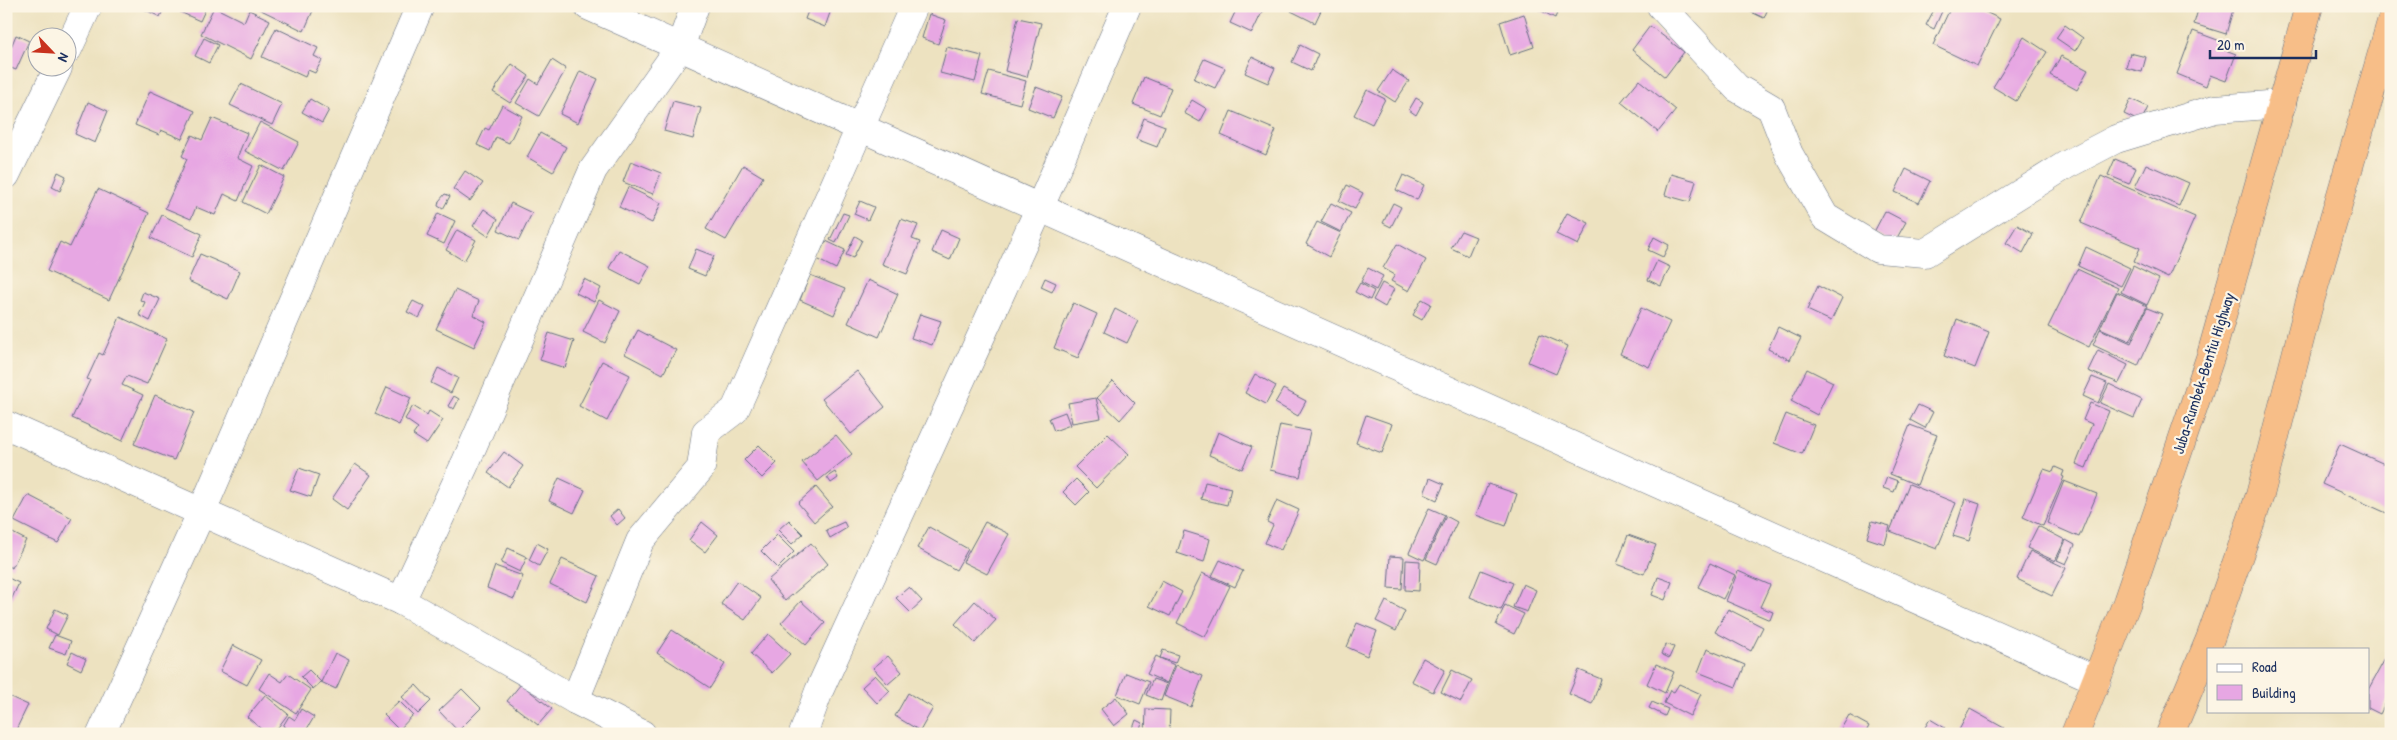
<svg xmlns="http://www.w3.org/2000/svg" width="2397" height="740" viewBox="0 0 2397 740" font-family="'Patrick Hand',sans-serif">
	<rect width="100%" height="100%" fill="#fcf5e5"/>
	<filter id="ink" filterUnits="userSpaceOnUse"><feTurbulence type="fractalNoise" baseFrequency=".02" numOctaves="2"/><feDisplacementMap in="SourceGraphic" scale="10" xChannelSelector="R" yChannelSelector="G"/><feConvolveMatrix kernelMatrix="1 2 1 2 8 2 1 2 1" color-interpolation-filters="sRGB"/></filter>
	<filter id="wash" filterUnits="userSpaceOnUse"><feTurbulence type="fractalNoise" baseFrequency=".0096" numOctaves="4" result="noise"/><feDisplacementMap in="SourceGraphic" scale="20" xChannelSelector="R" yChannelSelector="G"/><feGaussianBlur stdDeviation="1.12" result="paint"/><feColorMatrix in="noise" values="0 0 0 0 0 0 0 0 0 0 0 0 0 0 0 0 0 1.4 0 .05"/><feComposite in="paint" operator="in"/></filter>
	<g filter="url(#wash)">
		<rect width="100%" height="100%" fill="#ede2c0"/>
		<g id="blocks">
			<g fill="#e7a7e3">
				<path d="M138 6H165L160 17Z"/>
				<path d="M183 6H207L200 21 180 12Z"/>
				<path d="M258 6H315L304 31 257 8Z"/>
				<path d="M810 6 832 7 825 27 805 19Z"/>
				<path d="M1238 6H1265L1252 33 1230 23Z"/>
				<path d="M1293 6H1323L1315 23 1291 11Z"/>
				<path d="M1532 6H1560L1555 18Z"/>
				<path d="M1751 6H1769L1764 18 1749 11Z"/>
				<path d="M1936 6 1943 9 1934 29 1926 25Z"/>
				<path d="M1941 6H1973L2000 19 1977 66 1933 45 1949 11Z"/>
				<path d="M2199 6H2234L2226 34 2194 24Z"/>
				<path d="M214 7 244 22 249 10 270 20 251 59 201 34Z"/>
				<path d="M929 14 946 20 938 44 922 38Z"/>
				<path d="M1524 14 1534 47 1510 55 1500 22Z"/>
				<path d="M1018 18 1041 23 1027 77 1005 71Z"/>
				<path d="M2065 25 2083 38 2075 51 2056 38Z"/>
				<path d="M1650 26 1684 52 1665 77 1632 50Z"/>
				<path d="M276 28 318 48 314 56 322 60 315 73 308 70 305 77 262 57Z"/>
				<path d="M2193 31 2223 42 2220 48 2236 54 2226 81 2210 75 2206 86 2177 74Z"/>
				<path d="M16 35 29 41 16 70 6 66V47L7 45 11 47Z"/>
				<path d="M2024 37 2047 52 2016 101 1993 87Z"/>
				<path d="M204 38 218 45 209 63 195 56Z"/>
				<path d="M1300 45 1318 54 1311 71 1292 62Z"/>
				<path d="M947 47 982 56 975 82 940 73Z"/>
				<path d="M2130 53 2146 57 2142 72 2126 68Z"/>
				<path d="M2061 56 2088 70 2077 90 2050 75Z"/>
				<path d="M1252 57 1275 68 1268 83 1245 73Z"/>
				<path d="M1204 59 1225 68 1215 88 1194 79Z"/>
				<path d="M552 60 566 69 539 116 516 103 530 79 538 84Z"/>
				<path d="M512 64 529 76 510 103 493 92Z"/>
				<path d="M1392 70 1409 81 1395 102 1378 91Z"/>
				<path d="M580 71 598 79 578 123 560 114Z"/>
				<path d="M989 71 1026 81 1020 104 982 94Z"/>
				<path d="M1144 77 1171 88 1160 115 1133 104Z"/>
				<path d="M1639 80 1676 110 1658 132 1621 102Z"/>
				<path d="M241 84 282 104 272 125 230 105Z"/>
				<path d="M1036 87 1062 97 1053 118 1028 108Z"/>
				<path d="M1367 90 1385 99 1372 124 1354 115Z"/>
				<path d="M150 91 195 111 182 139 161 130 159 135 135 125Z"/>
				<path d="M1416 98 1423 102 1416 115 1409 110Z"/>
				<path d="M310 99 329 110 322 123 302 112Z"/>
				<path d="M2131 99 2148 107 2141 122 2124 114Z"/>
				<path d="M1192 100 1207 109 1200 122 1184 113Z"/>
				<path d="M673 101 701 108 693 139 664 131Z"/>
				<path d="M88 102 108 111 95 143 75 134Z"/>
				<path d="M502 105 522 116 509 143 496 137 490 151 477 145 485 128 489 130Z"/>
				<path d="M1231 111 1276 130 1266 155 1221 135Z"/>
				<path d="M212 118 247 133 237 158 253 166 238 201 224 194 215 215 196 207 191 219 165 208 187 159 182 156 192 135 202 140Z"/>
				<path d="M1144 118 1165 126 1157 147 1136 139Z"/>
				<path d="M260 122 299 142 284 171 245 151Z"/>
				<path d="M540 133 566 147 553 172 527 157Z"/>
				<path d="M2115 159 2136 168 2129 184 2108 175Z"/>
				<path d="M631 161 661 173 653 194 623 182Z"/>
				<path d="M2146 164 2189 183 2179 206 2135 187Z"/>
				<path d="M261 165 284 177 266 214 243 202Z"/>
				<path d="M743 165 763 177 726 240 706 229Z"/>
				<path d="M1906 169 1930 181 1919 203 1895 192Z"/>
				<path d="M465 171 483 183 470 201 453 189Z"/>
				<path d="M58 172 66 176 60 191 52 187Z"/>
				<path d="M1671 174 1696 181 1690 202 1665 195Z"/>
				<path d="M1403 175 1424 185 1417 200 1396 190Z"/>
				<path d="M2101 176 2195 217 2168 278 2134 262 2140 248 2081 223Z"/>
				<path d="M1347 185 1363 193 1355 209 1339 201Z"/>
				<path d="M628 187 661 203 652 223 619 207Z"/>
				<path d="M98 189 149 213 109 300 47 271 60 242 70 247Z"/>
				<path d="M445 194 450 196 443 209 438 206 439 201Z"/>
				<path d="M860 201 874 207 868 220 854 214Z"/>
				<path d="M511 203 532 213 519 240 498 230Z"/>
				<path d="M1331 203 1351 213 1341 232 1321 222Z"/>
				<path d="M1393 203 1401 207 1391 227 1383 223Z"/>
				<path d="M484 209 498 219 488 236 473 226Z"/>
				<path d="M1885 211 1906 222 1894 243 1874 232Z"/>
				<path d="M438 213 455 221 444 244 427 236Z"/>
				<path d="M843 213 849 215 836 243 830 240Z"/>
				<path d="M1567 213 1589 223 1578 245 1556 234Z"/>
				<path d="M162 215 202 234 192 257 151 238Z"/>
				<path d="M901 219 918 225 912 239 920 242 907 274 882 264Z"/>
				<path d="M1317 222 1341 233 1329 257 1306 244Z"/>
				<path d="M2017 225 2033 234 2023 253 2006 243Z"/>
				<path d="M457 230 476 240 464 261 446 250Z"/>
				<path d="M941 230 959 238 950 260 932 252Z"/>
				<path d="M1461 231 1476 237 1468 256 1451 248Z"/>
				<path d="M855 236 862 240 853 258 846 255Z"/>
				<path d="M1654 237 1669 245 1663 257 1648 250Z"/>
				<path d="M826 241 845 250 836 269 816 259Z"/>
				<path d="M1397 244 1426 260 1409 291 1391 281 1395 275 1383 268Z"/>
				<path d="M2086 247 2130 268 2121 286 2078 266Z"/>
				<path d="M696 249 714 256 705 276 688 269Z"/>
				<path d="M619 250 650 266 640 284 609 268Z"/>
				<path d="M200 254 240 271 228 299 188 281Z"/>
				<path d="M1657 261 1670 267 1661 286 1648 280Z"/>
				<path d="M2133 266 2159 279 2147 305 2121 292Z"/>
				<path d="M1368 268 1383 276 1376 290 1361 282Z"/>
				<path d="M2077 269 2118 288 2089 347 2048 327Z"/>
				<path d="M810 275 845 289 834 315 800 300Z"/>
				<path d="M1045 278 1056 283 1052 292 1041 287Z"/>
				<path d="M584 279 601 288 594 302 576 293Z"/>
				<path d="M868 280 898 294 879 337 848 323Z"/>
				<path d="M1360 283 1374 291 1370 300 1355 292Z"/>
				<path d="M1382 283 1394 289 1385 307 1373 300Z"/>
				<path d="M1818 286 1842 298 1831 321 1807 310Z"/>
				<path d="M455 290 479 301 473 315 486 322 474 347 436 329Z"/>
				<path d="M143 292 160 299 150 321 139 315 145 302 140 300Z"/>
				<path d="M2117 292 2147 306 2130 341 2100 328Z"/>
				<path d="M1422 299 1431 304 1422 320 1413 315Z"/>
				<path d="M599 300 620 311 605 343 583 332Z"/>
				<path d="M413 301 425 307 419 318 407 312Z"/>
				<path d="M1073 303 1097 314 1078 358 1054 348Z"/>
				<path d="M1641 308 1670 322 1649 367 1620 354Z"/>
				<path d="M2147 308 2162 314 2138 366 2093 345 2100 329 2131 343Z"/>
				<path d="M1115 309 1138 321 1127 343 1104 332Z"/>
				<path d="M920 314 941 321 932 345 911 338Z"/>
				<path d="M120 317 167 339 147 384 127 376 122 385 143 395 122 441 72 418 90 380 87 379 99 353 103 355Z"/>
				<path d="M1957 319 1989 332 1975 368 1944 356Z"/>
				<path d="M1778 327 1801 338 1790 360 1768 349Z"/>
				<path d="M638 330 676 350 663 374 625 354Z"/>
				<path d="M549 333 574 341 565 368 540 360Z"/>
				<path d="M1540 334 1568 346 1556 374 1528 362Z"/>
				<path d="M2098 350 2128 365 2119 383 2088 371Z"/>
				<path d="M602 361 630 375 607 421 579 406Z"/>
				<path d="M438 368 458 378 451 393 431 383Z"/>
				<path d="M1807 369 1833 382 1817 415 1791 401Z"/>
				<path d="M857 371 885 407 851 434 822 399Z"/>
				<path d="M1255 374 1276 386 1266 404 1245 393Z"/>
				<path d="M2092 377 2107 383 2098 403 2083 396Z"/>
				<path d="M1113 381 1135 403 1120 420 1097 398Z"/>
				<path d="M2109 384 2142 400 2134 418 2100 403Z"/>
				<path d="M387 387 411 398 399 425 375 414Z"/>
				<path d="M1283 389 1306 401 1298 416 1275 403Z"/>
				<path d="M155 395 194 412 174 460 134 444Z"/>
				<path d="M454 396 459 399 454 409 448 406Z"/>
				<path d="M1096 398 1101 418 1072 423 1068 403Z"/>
				<path d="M2090 403 2109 411 2086 468 2076 464 2092 424 2083 420Z"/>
				<path d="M1918 405 1933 412 1925 428 1910 420Z"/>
				<path d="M413 406 427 415 429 411 443 420 427 444 413 435 418 428 405 419Z"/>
				<path d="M1065 412 1070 425 1054 431 1049 418Z"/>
				<path d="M1786 414 1814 425 1802 454 1774 443Z"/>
				<path d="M1366 415 1392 424 1382 453 1356 443Z"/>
				<path d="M1280 425 1310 431 1300 477 1270 470Z"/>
				<path d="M1910 425 1937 435 1917 485 1890 474Z"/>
				<path d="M1218 432 1252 447 1242 469 1209 455Z"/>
				<path d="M1108 434 1129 454 1096 488 1075 467Z"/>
				<path d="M836 435 852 454 818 481 802 462Z"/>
				<path d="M2340 444 2391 467V515L2322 484Z"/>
				<path d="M759 445 777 463 762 478 744 460Z"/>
				<path d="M504 452 523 466 508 487 488 473Z"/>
				<path d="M355 464 371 475 347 510 332 499Z"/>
				<path d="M2055 467 2064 471 2062 476 2064 477 2043 526 2023 517 2044 469 2053 472Z"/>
				<path d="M299 468 319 475 311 497 290 490Z"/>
				<path d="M835 472 838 478 831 483 827 477Z"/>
				<path d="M1887 477 1898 481 1894 492 1883 488Z"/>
				<path d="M559 478 585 490 574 513 549 501Z"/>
				<path d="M1430 478 1444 484 1437 500 1424 494Z"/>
				<path d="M1076 479 1089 492 1076 505 1063 492Z"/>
				<path d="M2064 481 2097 494 2079 537 2047 523Z"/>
				<path d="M1205 482 1231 488 1227 505 1201 499Z"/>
				<path d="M1488 484 1517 494 1506 526 1476 515Z"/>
				<path d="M1909 484 1956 503 1937 549 1890 531Z"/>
				<path d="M816 487 832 506 814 522 798 503Z"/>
				<path d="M28 495 72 518 58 543 14 521Z"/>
				<path d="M1965 499 1980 504 1969 541 1953 536Z"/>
				<path d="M1277 500 1299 510 1281 550 1265 543 1273 525 1267 522Z"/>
				<path d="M1429 508 1445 515 1424 560 1409 553Z"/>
				<path d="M618 509 625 518 617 525 610 516Z"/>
				<path d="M1446 516 1457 522 1437 564 1426 559Z"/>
				<path d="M789 520 803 534 792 544 778 530Z"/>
				<path d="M1872 521 1890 526 1885 544 1867 538Z"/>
				<path d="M702 522 718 535 705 552 689 540Z"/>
				<path d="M844 522 847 528 830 538 826 530Z"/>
				<path d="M985 522 1009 534 987 574 963 562Z"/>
				<path d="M2038 526 2065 540 2055 561 2027 548Z"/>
				<path d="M929 527 968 549 956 570 917 548Z"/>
				<path d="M7 530 26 540 12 568 6 565Z"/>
				<path d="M1184 531 1210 539 1204 562 1177 553Z"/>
				<path d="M777 535 794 552 778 568 761 551Z"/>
				<path d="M1628 535 1656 545 1644 574 1617 564Z"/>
				<path d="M2066 540 2075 545 2066 564 2057 560Z"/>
				<path d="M537 543 548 549 539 566 529 560Z"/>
				<path d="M811 543 828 564 785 601 768 580Z"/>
				<path d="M508 548 527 557 520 572 501 563Z"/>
				<path d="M2030 551 2066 568 2052 596 2017 579Z"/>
				<path d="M1390 556 1404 557 1402 589 1388 588Z"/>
				<path d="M562 559 599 576 587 602 550 584Z"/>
				<path d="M1220 560 1243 571 1235 587 1212 576Z"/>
				<path d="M1406 560 1420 561 1419 591 1405 590Z"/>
				<path d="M1710 563 1735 575 1723 599 1698 587Z"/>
				<path d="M495 566 523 576 514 599 487 588Z"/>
				<path d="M1481 570 1513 583 1501 610 1470 597Z"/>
				<path d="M1738 571 1770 585 1760 607 1773 612 1770 620 1726 601Z"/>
				<path d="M1202 573 1230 586 1205 637 1177 623Z"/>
				<path d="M6 577 19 583 6 611Z"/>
				<path d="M1658 577 1672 582 1665 600 1652 595Z"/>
				<path d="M737 581 761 598 745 620 721 604Z"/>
				<path d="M1162 581 1182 592 1170 616 1149 606Z"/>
				<path d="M1523 584 1536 590 1527 612 1513 607Z"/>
				<path d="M909 587 922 601 910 612 896 598Z"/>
				<path d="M801 601 825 623 806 645 781 623Z"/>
				<path d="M975 601 996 620 975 643 955 624Z"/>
				<path d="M1386 601 1405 611 1396 631 1376 621Z"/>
				<path d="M1505 605 1524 614 1514 634 1496 625Z"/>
				<path d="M55 609 68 615 58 635 46 629Z"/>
				<path d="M1728 609 1763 627 1751 651 1715 632Z"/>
				<path d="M1357 623 1377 631 1367 656 1347 647Z"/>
				<path d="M672 630 725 664 710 688 657 653Z"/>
				<path d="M768 634 790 654 772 673 751 654Z"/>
				<path d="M55 635 71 641 66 654 49 648Z"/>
				<path d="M1666 644 1674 647 1669 658 1661 654Z"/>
				<path d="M233 645 261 660 247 685 220 671Z"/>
				<path d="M2391 648V693L2380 714 2368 708V690Z"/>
				<path d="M1707 649 1745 665 1736 687 1698 672Z"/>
				<path d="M1163 650 1178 655 1175 663 1160 658Z"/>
				<path d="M72 652 86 659 81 670 67 663Z"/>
				<path d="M335 653 349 660 336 689 321 682Z"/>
				<path d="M888 656 902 672 888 684 873 668Z"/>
				<path d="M1156 656 1174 665 1167 683 1147 674Z"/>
				<path d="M1423 658 1445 670 1433 692 1411 681Z"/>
				<path d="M1656 664 1674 672 1665 693 1647 684Z"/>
				<path d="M1176 665 1203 676 1191 707 1164 696Z"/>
				<path d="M309 670 321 682 313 689 301 677Z"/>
				<path d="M1452 670 1472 680 1461 702 1441 692Z"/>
				<path d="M1579 670 1601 679 1592 704 1569 694Z"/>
				<path d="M269 673 282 682 288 674 311 690 296 713 259 689Z"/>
				<path d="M1126 673 1149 682 1140 704 1117 695Z"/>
				<path d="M875 675 890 691 877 703 862 687Z"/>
				<path d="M1153 679 1167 684 1161 701 1146 695Z"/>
				<path d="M521 684 552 709 538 725 507 701Z"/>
				<path d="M1679 684 1701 694 1690 716 1664 703 1670 690 1674 692Z"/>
				<path d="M416 685 431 701 418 714 402 697Z"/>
				<path d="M462 689 481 708 458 731 439 711Z"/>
				<path d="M908 693 933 708 920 731 895 716Z"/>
				<path d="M6 695 28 705 14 734H6Z"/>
				<path d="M265 695 288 714 273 734H267L247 717Z"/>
				<path d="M1116 697 1129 714 1114 726 1101 709Z"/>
				<path d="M399 701 413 715 399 730 384 715Z"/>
				<path d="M1652 702 1668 709 1665 716 1649 708Z"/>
				<path d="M301 709 314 717 304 734H287L289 730 283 726 289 716 295 720Z"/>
				<path d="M1146 709 1170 710 1169 734H1145Z"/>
				<path d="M1970 709 2004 728 2000 734H1957Z"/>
				<path d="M1849 715 1869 726 1865 734H1838Z"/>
				<path d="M1930 719 1945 728 1942 734H1921Z"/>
				<path d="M1136 720 1142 723 1139 734H1131Z"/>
			</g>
		</g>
	</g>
	<g filter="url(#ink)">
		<use href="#blocks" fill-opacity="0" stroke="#646e80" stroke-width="1"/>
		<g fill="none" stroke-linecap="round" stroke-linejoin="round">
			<defs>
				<g id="street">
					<path d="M588 6 2097 680"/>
					<path d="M1661 6 1737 88 1771 108 1789 154 1825 217 1878 249 1925 253 2066 165 2116 139 2215 109 2282 104"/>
					<path d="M68 49 88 6"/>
					<path d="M6 175 58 68"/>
					<path d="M6 425 401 601 575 700 642 734"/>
					<path d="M401 601 465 464 593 170 680 47 695 6"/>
					<path d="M575 700 640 541 701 468 706 432 735 410 914 6"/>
					<path d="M101 734 202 511 420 6"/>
					<path d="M803 734 819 691 1040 207 1127 6"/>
				</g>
				<g id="highway">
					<path d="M2075 734 2127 602 2211 355 2309 6"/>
					<path d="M2170 734 2210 639 2260 495 2308 308 2391 22"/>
				</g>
			</defs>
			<use href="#street" stroke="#646e80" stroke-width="29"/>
			<use href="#highway" stroke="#646e80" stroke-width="29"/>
			<use href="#street" stroke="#fff" stroke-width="28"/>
			<use href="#highway" stroke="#f7be88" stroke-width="28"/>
		</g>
	</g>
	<g text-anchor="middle" stroke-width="4.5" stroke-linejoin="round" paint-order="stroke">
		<g font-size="16" fill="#1b2f5e" stroke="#fcf5e5">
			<text transform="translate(2203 373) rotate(-72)" y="6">Juba-Rumbek-Bentiu Highway</text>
		</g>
	</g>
	<rect width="2397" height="740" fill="none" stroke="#fcf5e5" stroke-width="25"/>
	<rect x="2207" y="648" width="162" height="65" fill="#fcf5e5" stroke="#a2a6af"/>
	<rect x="2217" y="664" width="25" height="8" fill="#ffffff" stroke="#a2a6af"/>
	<text x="2252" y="672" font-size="15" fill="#1b2f5e">Road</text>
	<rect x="2217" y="685" width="25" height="15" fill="#e7a7e3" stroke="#a2a6af"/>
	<text x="2252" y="698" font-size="15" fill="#1b2f5e">Building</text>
	<g transform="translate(52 52) rotate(115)"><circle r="24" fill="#fcf5e5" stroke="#a2a6af"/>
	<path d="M0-4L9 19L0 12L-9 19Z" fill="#c8321e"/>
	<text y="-8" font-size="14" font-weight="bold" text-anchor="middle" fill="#1b2f5e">N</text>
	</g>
	<path d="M2210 50v8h106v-8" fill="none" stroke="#1b2f5e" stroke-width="2.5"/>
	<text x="2217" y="50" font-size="15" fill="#1b2f5e" stroke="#fcf5e5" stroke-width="4" paint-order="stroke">20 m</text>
</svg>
